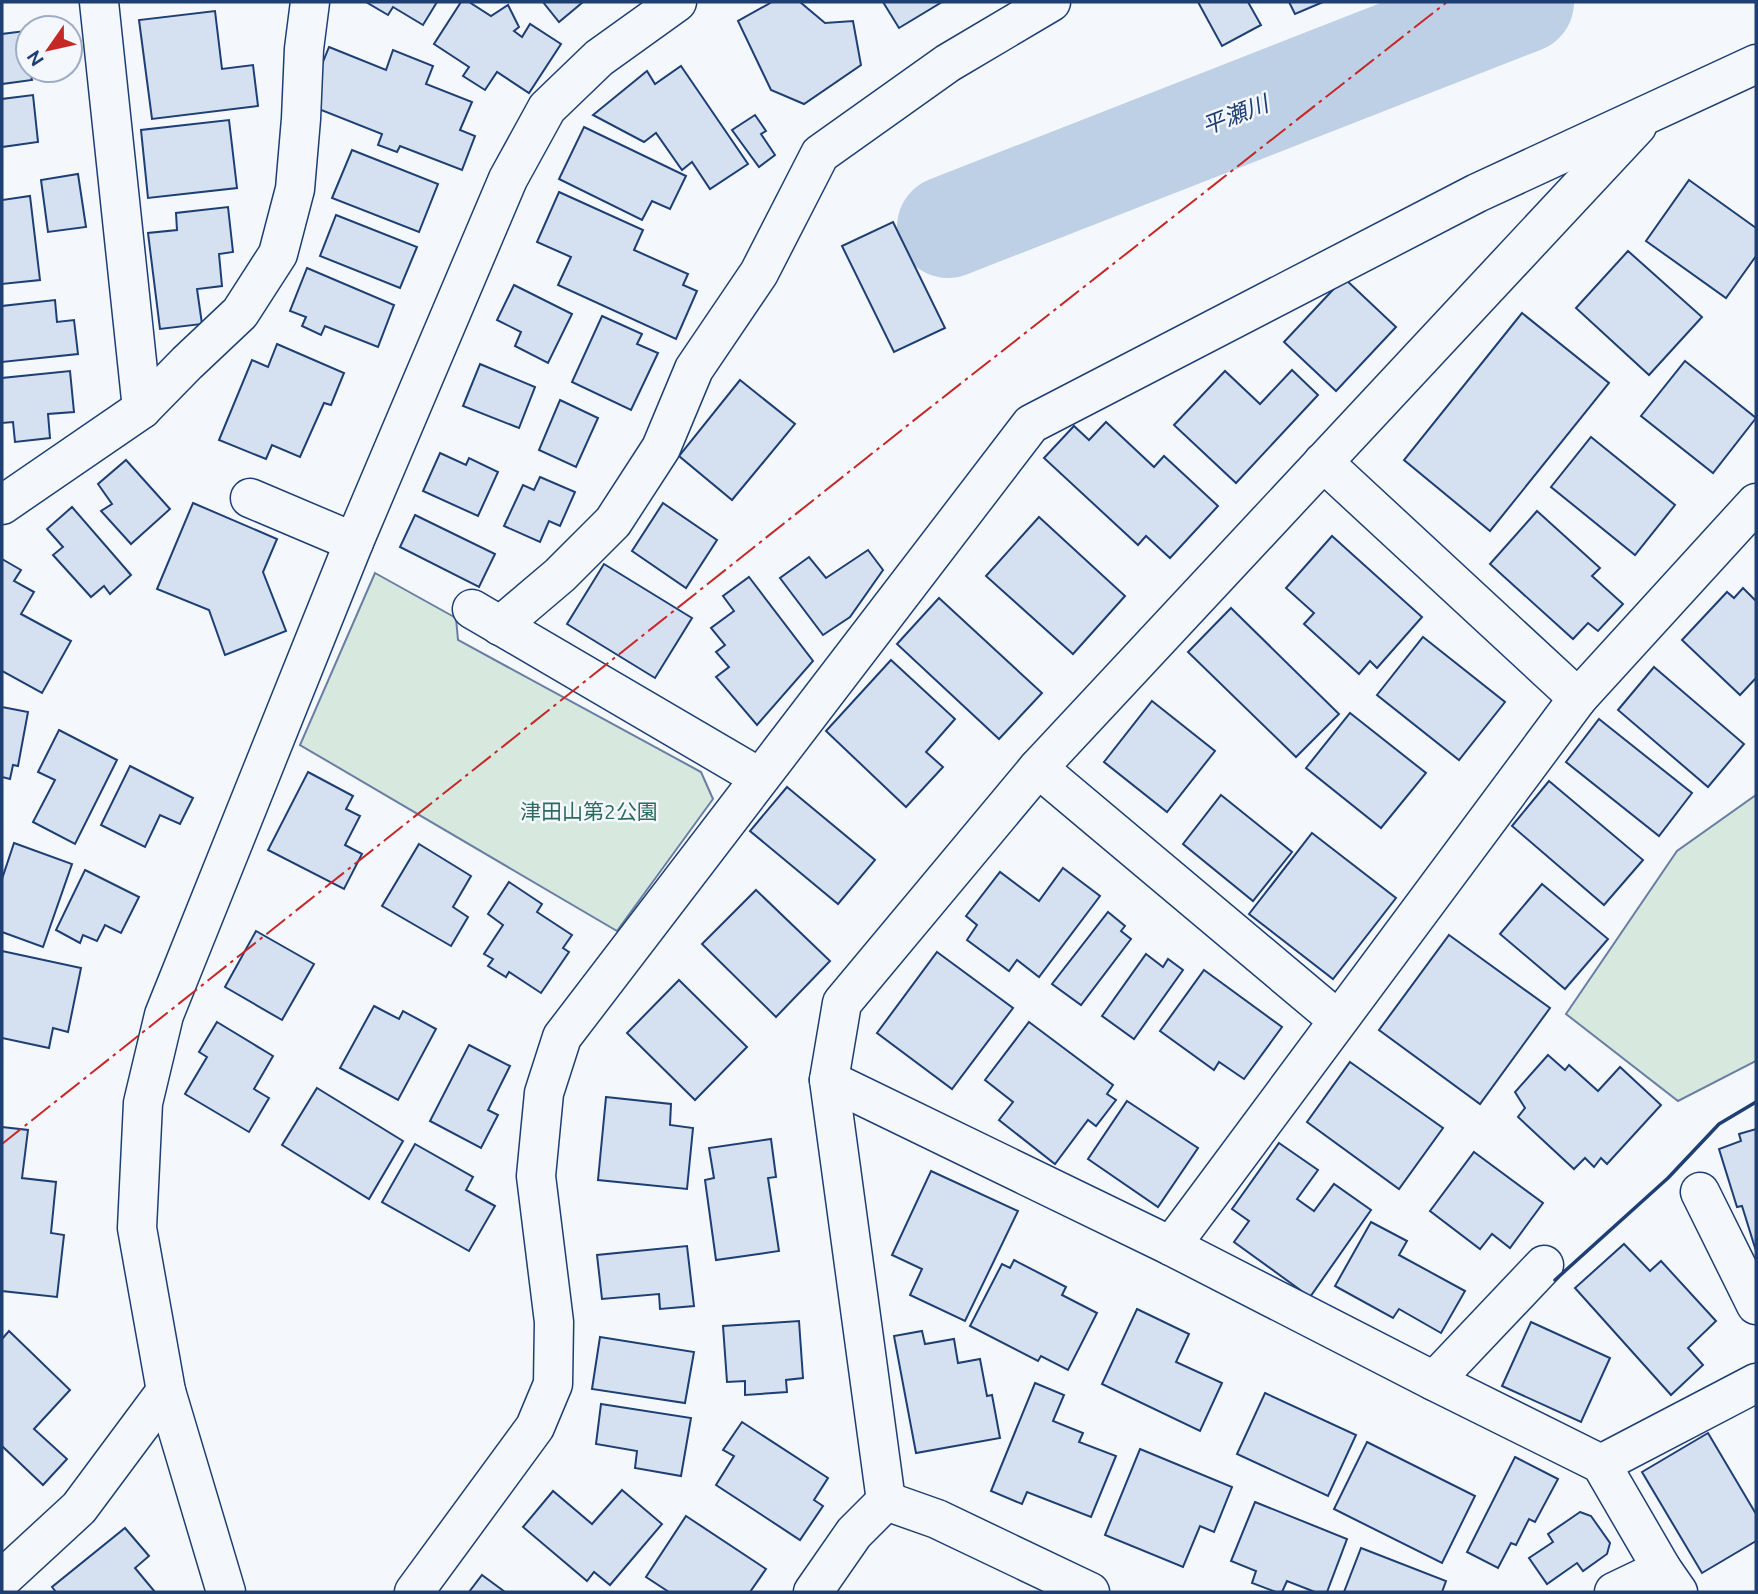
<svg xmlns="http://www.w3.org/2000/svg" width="1758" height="1594" viewBox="0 0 1758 1594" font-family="Ubuntu,'Noto Sans JP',sans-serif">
	<rect width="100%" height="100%" fill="#f4f7fb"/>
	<g fill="#d7e8df" stroke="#687fa3" stroke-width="2">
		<path d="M375 573 456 618 458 640 701 772 713 799 617 931 300 745Z"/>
		<path d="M1756 795V1061L1678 1101 1566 1014 1677 851Z"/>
	</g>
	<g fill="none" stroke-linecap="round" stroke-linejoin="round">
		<path stroke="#bed0e5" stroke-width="102" d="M948 227 1523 2"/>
	</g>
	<g fill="#d5e0f0" stroke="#1d3f73" stroke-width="2">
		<path d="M366 2H437L423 25 393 7 388 15Z"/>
		<path d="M461 2H469L491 16 508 5 519 27 514 31 522 37 530 24 561 44 529 93 497 72 485 90 463 76 469 67 434 44Z"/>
		<path d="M543 2H583L559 22Z"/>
		<path d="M772 2H800L825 23 853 21 861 65 804 104 771 90 738 21Z"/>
		<path d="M883 2H942L899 28Z"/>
		<path d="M1198 2H1248L1261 25 1222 46Z"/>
		<path d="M1289 2H1323L1295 14Z"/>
		<path d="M215 11 222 69 253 65 258 106 152 119 139 20Z"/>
		<path d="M25 31 28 53V70H30L32 80 2 84V34Z"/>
		<path d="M329 47 386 70 393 50 433 66 426 84 472 102 460 130 475 136 462 170 400 146 397 152 378 145 382 134 306 104Z"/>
		<path d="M681 66 748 164 710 189 692 162 682 170 656 133 644 142 593 115 647 71 655 84Z"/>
		<path d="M33 95 38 142 2 147V99Z"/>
		<path d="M755 115 766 131 761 134 775 155 759 167 732 130Z"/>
		<path d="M229 120 237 188 148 198 141 130Z"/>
		<path d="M584 127 686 176 670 209 652 201 642 220 559 179Z"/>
		<path d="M352 150 438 184 419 232 332 198Z"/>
		<path d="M78 174 86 227 48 232 41 180Z"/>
		<path d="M1689 180 1756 228V256L1726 298 1646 241Z"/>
		<path d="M559 192 643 230 634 250 688 274 683 285 697 291 676 339 558 285 571 257 537 242Z"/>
		<path d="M30 196 40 280 2 284V200Z"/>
		<path d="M228 207 233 252 219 254 222 286 197 289 202 324 160 329 148 233 177 230 176 213Z"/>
		<path d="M336 215 417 247 400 288 320 256Z"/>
		<path d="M893 222 945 328 894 352 842 246Z"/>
		<path d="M1628 251 1702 317 1649 375 1576 308Z"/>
		<path d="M307 268 394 305 378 347 325 326 321 335 302 326 306 317 290 311Z"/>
		<path d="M1344 278 1396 327 1336 391 1284 342Z"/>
		<path d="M514 285 572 314 548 363 515 346 521 332 497 320Z"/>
		<path d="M55 300 57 322 74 320 78 354 2 362V306Z"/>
		<path d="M1522 313 1609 383 1490 531 1404 460Z"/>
		<path d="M602 316 642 334 637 344 658 353 631 410 572 382Z"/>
		<path d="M277 344 344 373 331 405 324 403 300 457 272 445 266 459 219 440 252 360 268 367Z"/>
		<path d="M1685 361 1756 418 1713 473 1641 416Z"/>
		<path d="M480 364 535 387 519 428 463 406Z"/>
		<path d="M1292 370 1318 395 1236 483 1174 425 1225 371 1260 404Z"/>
		<path d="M70 371 74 412 48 414 50 438 15 442 13 422 2 423V378Z"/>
		<path d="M740 380 795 424 732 500 679 456Z"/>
		<path d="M560 400 598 418 576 467 539 450Z"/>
		<path d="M1106 422 1154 467 1164 456 1218 506 1170 558 1146 536 1138 545 1044 458 1074 426 1089 440Z"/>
		<path d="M1591 437 1675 505 1635 555 1551 487Z"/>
		<path d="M440 453 466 465 469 458 498 472 478 516 423 491Z"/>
		<path d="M126 460 170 509 131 544 101 511 112 504 98 484Z"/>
		<path d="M540 477 575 492 560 526 549 521 540 542 504 526 523 485 534 490Z"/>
		<path d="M193 503 277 539 263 572 286 631 225 655 209 610 157 589Z"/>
		<path d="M663 503 717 540 686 588 632 551Z"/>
		<path d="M72 507 131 575 110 594 104 586 91 597 53 555 63 547 47 529Z"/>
		<path d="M1537 511 1600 568 1592 576 1623 604 1598 631 1588 623 1573 639 1490 564Z"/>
		<path d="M415 515 495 554 479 587 400 547Z"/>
		<path d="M1039 517 1125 596 1073 654 986 576Z"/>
		<path d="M1332 536 1422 617 1377 668 1370 661 1359 674 1304 624 1314 613 1286 588Z"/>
		<path d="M868 550 883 570 850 617 823 635 780 578 809 557 826 578Z"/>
		<path d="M2 559 21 570 14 581 34 592 21 614 71 641 42 693 2 671Z"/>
		<path d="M604 564 692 618 655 678 567 624Z"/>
		<path d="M749 577 813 661 757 725 716 677 729 667 716 652 725 645 711 628 734 611 723 596Z"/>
		<path d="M1743 588 1756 601V678L1740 695 1682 640 1727 592 1734 598Z"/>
		<path d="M939 598 1042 693 999 739 897 644Z"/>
		<path d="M1231 608 1339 714 1296 757 1188 652Z"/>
		<path d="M1423 637 1505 702 1459 760 1377 695Z"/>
		<path d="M891 660 955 719 926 752 943 767 906 807 826 731Z"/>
		<path d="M1654 667 1744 744 1708 787 1618 710Z"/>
		<path d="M1152 701 1215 751 1167 812 1104 762Z"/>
		<path d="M2 707 28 712 18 766 13 765 10 779 2 777Z"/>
		<path d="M1350 713 1426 773 1381 828 1306 768Z"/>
		<path d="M1599 719 1692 793 1659 836 1566 762Z"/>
		<path d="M59 730 117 760 75 844 33 822 55 780 38 772Z"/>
		<path d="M130 766 193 798 180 824 160 815 145 847 101 825Z"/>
		<path d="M308 772 353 796 346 809 360 816 345 845 362 854 344 889 268 850Z"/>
		<path d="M1549 781 1643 860 1604 905 1512 826Z"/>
		<path d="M787 787 875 860 838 904 750 831Z"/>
		<path d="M1221 795 1292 852 1253 901 1183 844Z"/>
		<path d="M1312 833 1396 898 1333 979 1249 914Z"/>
		<path d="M14 843 72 864 43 947 2 932V879Z"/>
		<path d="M419 844 471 876 453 907 468 917 451 946 382 906Z"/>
		<path d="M1063 868 1100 896 1039 977 1017 960 1009 971 967 940 977 925 966 916 1000 872 1039 901Z"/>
		<path d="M85 870 139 897 121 933 105 925 97 941 83 935 80 943 56 930Z"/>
		<path d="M509 882 542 904 537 912 572 935 563 948 569 952 541 993 509 972 506 977 488 966 493 959 484 954 503 925 488 914Z"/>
		<path d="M1542 884 1608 939 1565 989 1500 934Z"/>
		<path d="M756 890 830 961 776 1017 702 944Z"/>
		<path d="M1108 912 1125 926 1121 931 1131 939 1081 1005 1052 984Z"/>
		<path d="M256 931 314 964 282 1020 225 987Z"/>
		<path d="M1449 935 1550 1008 1480 1104 1379 1030Z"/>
		<path d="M2 951 81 968 68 1032 53 1028 49 1048 2 1038Z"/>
		<path d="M937 952 1013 1008 952 1089 877 1033Z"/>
		<path d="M1146 954 1163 967 1168 959 1183 970 1134 1039 1102 1016Z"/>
		<path d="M1204 970 1282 1027 1244 1079 1219 1062 1214 1070 1160 1031Z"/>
		<path d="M679 980 747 1047 695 1100 627 1033Z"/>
		<path d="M374 1006 399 1019 403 1011 436 1029 398 1100 340 1068Z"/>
		<path d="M217 1022 273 1056 254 1089 269 1098 249 1132 185 1094 207 1057 199 1052Z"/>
		<path d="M1029 1022 1113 1085 1107 1094 1116 1100 1096 1126 1088 1120 1055 1164 999 1120 1013 1102 985 1080Z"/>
		<path d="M469 1045 510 1066 488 1110 498 1115 481 1148 430 1121Z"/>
		<path d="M1548 1055 1565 1070 1569 1065 1598 1091 1620 1067 1661 1105 1607 1164 1601 1158 1594 1167 1585 1158 1574 1169 1518 1117 1525 1108 1515 1092Z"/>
		<path d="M1350 1062 1443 1128 1399 1189 1307 1122Z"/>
		<path d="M317 1088 403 1141 369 1199 282 1145Z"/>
		<path d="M606 1097 671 1104 670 1125 693 1128 687 1189 598 1180Z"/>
		<path d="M1127 1101 1198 1148 1158 1207 1088 1159Z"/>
		<path d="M2 1127 28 1130 22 1178 56 1182 51 1233 64 1235 57 1297 2 1291Z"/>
		<path d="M1756 1129V1251L1742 1206 1737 1207 1719 1149 1741 1141 1739 1134Z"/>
		<path d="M771 1139 776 1177 768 1178 779 1251 716 1260 705 1180 714 1178 709 1148Z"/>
		<path d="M1279 1143 1318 1170 1297 1199 1314 1211 1334 1184 1371 1210 1310 1297 1234 1242 1249 1221 1232 1209Z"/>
		<path d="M415 1144 473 1177 466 1190 495 1206 469 1251 382 1202Z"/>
		<path d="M1474 1152 1543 1203 1510 1248 1492 1234 1480 1249 1430 1211Z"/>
		<path d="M931 1171 1018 1211 965 1321 910 1295 922 1269 892 1255Z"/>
		<path d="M1371 1222 1407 1241 1399 1255 1465 1291 1441 1333 1399 1309 1393 1318 1335 1286Z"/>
		<path d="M1624 1244 1650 1271 1661 1261 1716 1321 1688 1348 1703 1365 1671 1395 1575 1288Z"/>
		<path d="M687 1246 694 1306 660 1309 659 1294 602 1299 597 1255Z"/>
		<path d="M1014 1260 1066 1287 1062 1295 1097 1313 1068 1370 1041 1356 1038 1361 970 1326 1002 1264 1010 1268Z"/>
		<path d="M1137 1309 1189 1334 1176 1362 1222 1383 1200 1431 1102 1384Z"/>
		<path d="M799 1321 803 1378 786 1380 787 1392 745 1395V1381L727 1382 723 1326Z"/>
		<path d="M1531 1322 1610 1358 1581 1422 1502 1386Z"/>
		<path d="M9 1331 70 1390 34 1429 67 1459 43 1485 2 1446V1339Z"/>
		<path d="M922 1331 925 1344 954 1339 958 1363 980 1359 987 1396 992 1395 1000 1438 916 1453 894 1336Z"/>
		<path d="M600 1337 694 1352 685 1403 592 1389Z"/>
		<path d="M1035 1383 1064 1395 1053 1421 1083 1433 1079 1442 1116 1456 1091 1517 1027 1492 1022 1504 991 1491Z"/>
		<path d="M1265 1393 1356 1435 1328 1496 1237 1454Z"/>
		<path d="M601 1404 691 1418 681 1476 635 1468 637 1451 596 1444Z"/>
		<path d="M742 1422 828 1478 814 1500 823 1506 800 1540 716 1485 734 1456 723 1450Z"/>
		<path d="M1708 1433 1756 1514V1541L1702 1573 1642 1472Z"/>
		<path d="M1367 1442 1475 1496 1442 1563 1334 1509Z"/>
		<path d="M1140 1449 1232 1487 1214 1532 1200 1526 1183 1567 1105 1535Z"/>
		<path d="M1515 1457 1558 1479 1535 1522 1529 1519 1516 1545 1511 1543 1498 1568 1467 1552Z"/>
		<path d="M622 1490 662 1524 610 1585 594 1572 587 1581 523 1527 553 1491 592 1524Z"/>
		<path d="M1255 1502 1347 1539 1327 1592H1315L1287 1581 1282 1592H1276L1252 1583 1256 1571 1231 1561Z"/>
		<path d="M1580 1512 1591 1516 1610 1543 1607 1554 1583 1571 1577 1563 1547 1584 1529 1558 1553 1542 1548 1534Z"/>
		<path d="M686 1516 766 1569 750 1592H669L646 1577Z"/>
		<path d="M125 1528 149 1556 135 1568 155 1592H56L52 1587Z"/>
		<path d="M1361 1548 1446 1581 1442 1592H1344Z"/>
		<path d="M482 1575 505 1592H469Z"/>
	</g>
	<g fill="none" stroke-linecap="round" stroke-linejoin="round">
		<defs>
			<g id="minor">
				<path d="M99 2 142 409"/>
				<path d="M1323 462 1578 698"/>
				<path d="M250 498 354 542"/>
				<path d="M2 505 142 409 187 363 240 313 278 254 295 189 301 119 304 49 310 2"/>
				<path d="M472 609 759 777"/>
				<path d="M500 626 560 575 613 522 661 448 694 369 759 273 820 154 948 63 1051 2"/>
				<path d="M1038 768 1338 1020"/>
				<path d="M829 1080 1171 1246 1434 1381 1601 1464 1662 1569 1678 1592"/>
				<path d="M1700 1192 1756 1305"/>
				<path d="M1171 1246 1578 698 1756 503"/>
				<path d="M1434 1381 1544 1265"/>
				<path d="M1601 1464 1756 1383"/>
				<path d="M886 1501 829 1080 842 1003 1038 768 1637 126"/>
				<path d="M2 1579 79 1508 166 1391"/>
				<path d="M226 1592 166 1391 137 1228 143 1103 164 1015 354 542 508 179 547 108 599 58 677 2"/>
				<path d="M414 1592 535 1427 553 1384 554 1322 536 1176 544 1093 562 1037 1031 424 1477 193 1756 64"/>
				<path d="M1614 1592 1662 1569"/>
			</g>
			<path id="tertiary" d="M813 1592 854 1533 886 1501 937 1519 1090 1592"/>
		</defs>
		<use href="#minor" stroke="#1d3f73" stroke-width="41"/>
		<use href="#tertiary" stroke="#1d3f73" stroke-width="41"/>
		<use href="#minor" stroke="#f4f7fb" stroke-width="38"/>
		<use href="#tertiary" stroke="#f4f7fb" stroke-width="38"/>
		<path stroke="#1d3f73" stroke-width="3.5" d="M1555 1280 1668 1178 1719 1124 1756 1102"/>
		<path stroke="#c62828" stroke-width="2" stroke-dasharray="24 5 3.5 5" stroke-linecap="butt" d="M2 1144 908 425 1447 2"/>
	</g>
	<g text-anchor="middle" stroke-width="5" stroke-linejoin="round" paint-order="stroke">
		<g font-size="21" fill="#2c6c60" stroke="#f4f7fb">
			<text x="589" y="819">津田山第2公園</text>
		</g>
		<g font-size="23" font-style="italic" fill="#1d3f73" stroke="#f4f7fb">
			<text transform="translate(1235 115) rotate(-21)" y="8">平瀬川</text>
		</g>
	</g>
	<rect width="1758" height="1594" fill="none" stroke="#1d3f73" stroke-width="7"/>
	<g transform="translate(49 49) rotate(236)"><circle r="33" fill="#f4f7fb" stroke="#9eadc5" stroke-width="2"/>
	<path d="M0-5L12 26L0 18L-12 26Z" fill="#c62828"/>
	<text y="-10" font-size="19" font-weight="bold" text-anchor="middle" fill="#1d3f73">N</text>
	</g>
</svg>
